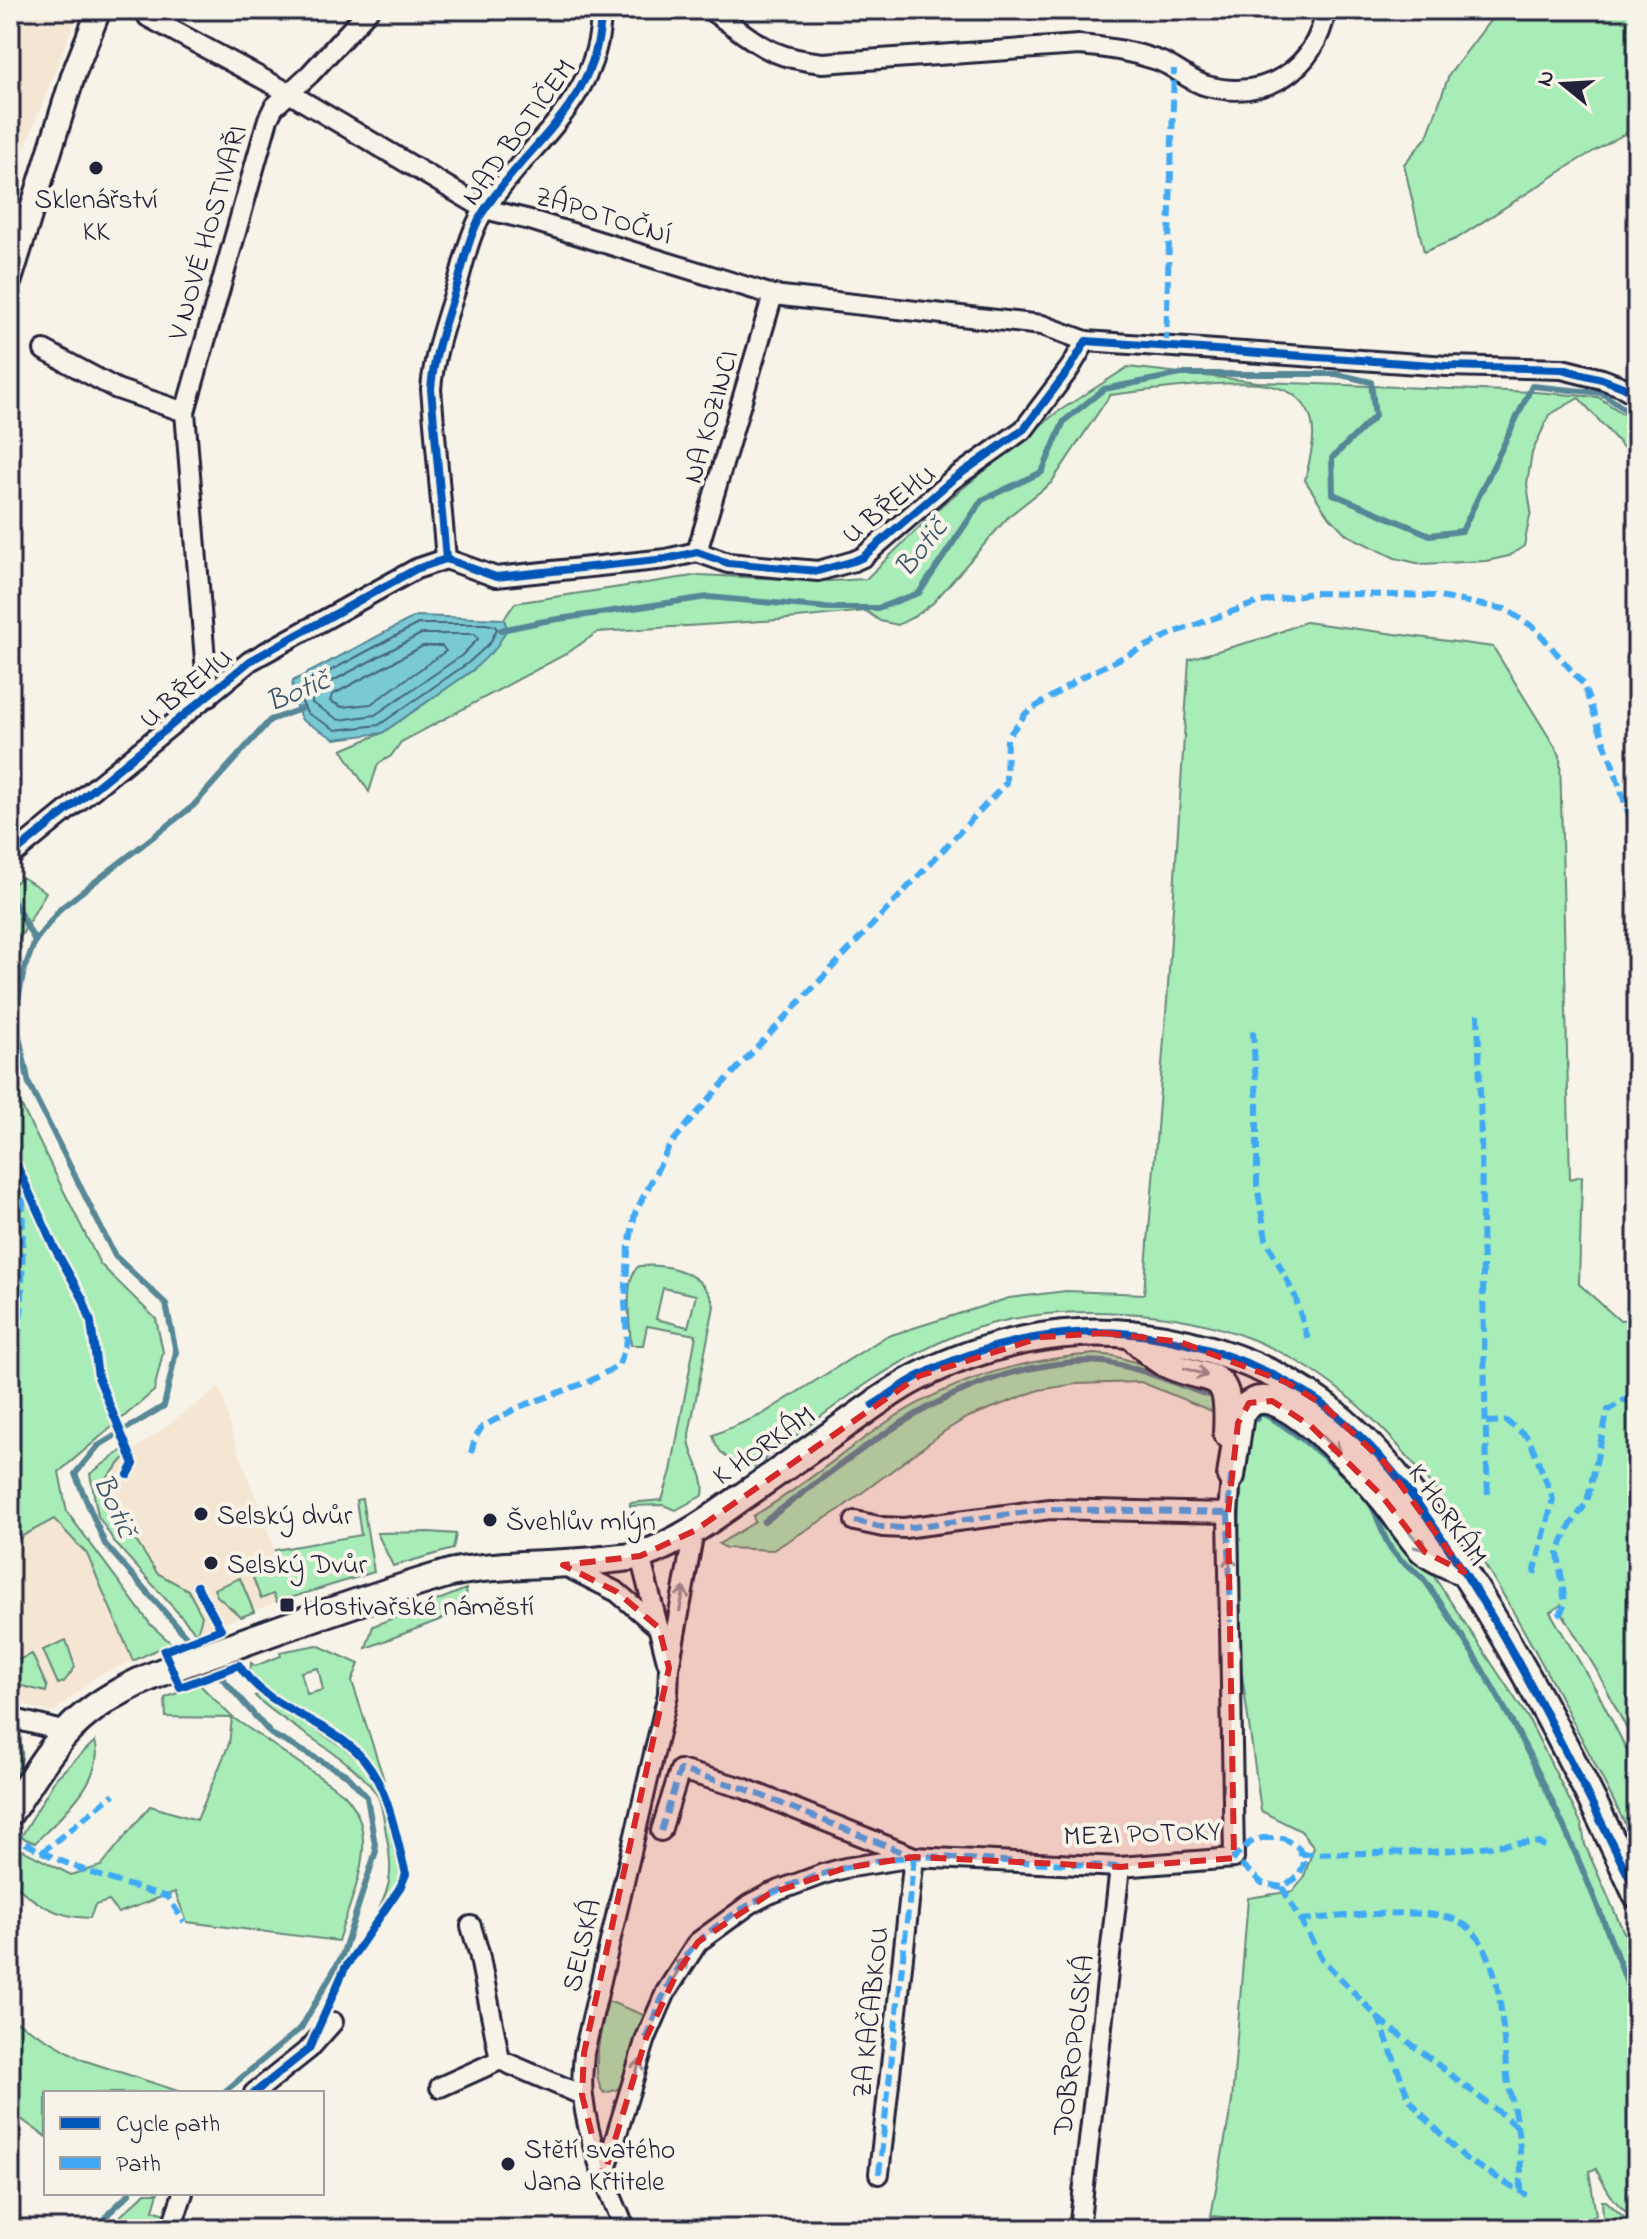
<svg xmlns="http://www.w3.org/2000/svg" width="1647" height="2239" viewBox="0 0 1647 2239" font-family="'Indie Flower',sans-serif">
	<rect width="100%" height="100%" fill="#f7f3e8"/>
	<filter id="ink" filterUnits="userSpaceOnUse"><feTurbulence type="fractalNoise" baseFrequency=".0125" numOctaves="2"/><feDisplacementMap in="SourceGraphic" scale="16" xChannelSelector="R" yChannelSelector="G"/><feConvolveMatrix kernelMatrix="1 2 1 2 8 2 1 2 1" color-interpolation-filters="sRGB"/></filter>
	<g filter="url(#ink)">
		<g fill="#f4e6d2">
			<path d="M10 10H79L10 185Z"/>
			<path d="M220 1387 232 1433 291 1596 197 1634 202 1616 194 1598 157 1573 102 1489 104 1482 127 1455Z"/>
			<path d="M54 1519 87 1554 133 1661 97 1676 52 1713 10 1700V1551L20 1548 19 1538Z"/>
		</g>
		<g fill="#a8ecb7" stroke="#658779" stroke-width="2" fill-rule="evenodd">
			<path d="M1498 10H1637V127L1580 159 1456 239 1424 252 1404 164 1427 137 1449 75Z"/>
			<path d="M1128 367 1258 382 1535 392 1598 397 1637 423V463L1579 398 1549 415 1532 453 1527 484 1531 511 1524 546 1509 556 1486 561 1421 564 1395 558 1347 535 1326 513 1305 480C1309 461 1317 437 1311 419 1307 405 1296 394 1282 389 1247 375 1150 391 1110 395L1051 483 1009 516 933 603 917 615 898 625 880 621 866 611 778 620 598 632 566 654 401 742 391 756 378 764 369 792 342 750 382 733 473 670 507 629 504 619 515 603 699 575 829 581 866 579 942 505 1056 413Z"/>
			<path d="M1305 622 1493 647 1560 755 1570 1179 1582 1176 1579 1284 1619 1320 1637 1319V1749L1597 1671 1561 1611V1605L1550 1612 1598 1693 1637 1770V1848C1597 1767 1556 1686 1511 1608 1419 1451 1321 1320 1122 1313 1069 1310 1012 1314 962 1333 884 1363 820 1418 754 1467L750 1463 746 1466C728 1461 717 1453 713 1435L761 1415 885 1337 1009 1298 1066 1291 1144 1294 1167 1001 1189 659 1267 637Z"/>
			<path d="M22 877 46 892 13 950 10 970V887Z"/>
			<path d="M10 1059 16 1095 100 1264 156 1319 163 1352 154 1391 59 1472 67 1512 151 1625 171 1643 133 1661 87 1554 54 1519 19 1538 10 1501V1452L14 1449 11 1443 13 1409H10Z"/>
			<path d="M639 1266C670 1263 705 1273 714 1306L689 1434C688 1457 707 1473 703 1495L676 1510 663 1505 630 1506V1503L662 1500 671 1471 696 1335 647 1326 643 1345H631C630 1327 623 1277 639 1266ZM663 1288 696 1295 688 1327 656 1319Z"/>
			<path d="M1095 1354 1114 1356 1207 1383 1221 1415 1141 1382 1076 1384 1039 1390 966 1418 945 1431 839 1510 773 1550 726 1548 719 1544 755 1522 753 1516C802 1488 846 1449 893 1418 956 1378 1022 1359 1095 1354Z"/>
			<path d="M1266 1406 1325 1446 1429 1569 1528 1718 1582 1825 1585 1845 1637 1962V2220C1616 2207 1607 2191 1596 2169L1589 2171 1596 2215 1592 2217 1593 2222H1597L1598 2229H1303L1302 2224 1211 2216 1232 2101 1248 1898 1293 1891 1303 1879 1314 1847 1301 1831 1261 1811 1238 1646 1236 1605 1239 1604 1240 1599 1236 1598 1244 1423Z"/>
			<path d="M124 1449 127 1455 104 1482 102 1489 157 1573 188 1590 202 1616 197 1634 115 1543 98 1516 90 1474Z"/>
			<path d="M362 1499 374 1572 277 1602 273 1594 261 1599 250 1570 277 1559 275 1550 361 1535 356 1500Z"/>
			<path d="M429 1532 456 1534 453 1549 393 1566 377 1533Z"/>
			<path d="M240 1578 254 1612 241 1617 217 1596 214 1589Z"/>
			<path d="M466 1589 468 1609 366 1648 373 1626Z"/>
			<path d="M66 1640 75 1667 64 1682 58 1684 43 1650Z"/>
			<path d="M317 1645 359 1664 352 1681 384 1780 355 1745 256 1682 250 1674 251 1663 255 1666 281 1656 280 1652ZM318 1668 323 1690 307 1694 301 1672Z"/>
			<path d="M32 1654 47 1687 46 1692 10 1683V1663Z"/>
			<path d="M199 1684 232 1717 343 1793C384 1834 352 1894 338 1941L187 1922 175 1892 118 1913 109 1901 95 1905 90 1918C59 1918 30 1902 10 1879V1855L15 1846 71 1875 101 1866 150 1806 197 1820 229 1744 232 1718 166 1717 165 1698Z"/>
			<path d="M259 1694 344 1748 364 1766 380 1792 401 1876 396 1890 370 1927C390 1887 395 1878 386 1833 384 1822 383 1808 378 1797 356 1757 289 1730 255 1696Z"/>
			<path d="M10 1736 19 1741C27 1758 19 1768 10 1782Z"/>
			<path d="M95 1741C107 1779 58 1819 35 1843L21 1837 56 1778Z"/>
			<path d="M608 2001 649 2017 623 2084 616 2090 604 2093C588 2075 603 2023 608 2001Z"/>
			<path d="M10 2018 83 2060 184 2093H46V2137L10 2111Z"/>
			<path d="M145 2193H158L153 2210 169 2215 165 2229H109C119 2215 133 2206 145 2193Z"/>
			<path d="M1602 2201H1606L1637 2229H1604Z"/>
		</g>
		<path fill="#7acad3" stroke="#578796" stroke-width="2" d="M416 616 504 619 507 629 496 648 473 670 382 733 335 739 302 720 291 696 293 681Z"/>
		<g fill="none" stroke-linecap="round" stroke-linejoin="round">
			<g stroke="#456578" stroke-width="2">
				<path d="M418 624H486L495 626 497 629 490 643 468 663 379 725 336 730 307 713 299 696 302 686Z"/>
				<path d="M421 634H475L478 639 461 656 375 715 339 720 312 703V692Z"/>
				<path d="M423 646H442L446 651 371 704 342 707 330 701 332 695Z"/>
			</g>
			<g stroke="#578796" stroke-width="6">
				<path d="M501 630 545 621 708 597 828 608H878L919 593 982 500 1042 472 1064 421 1104 389 1181 374H1337L1371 382 1375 416 1332 458 1333 494 1430 535 1462 531 1532 386 1602 393 1637 418"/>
				<path d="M10 895 35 941"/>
				<path d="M1257 1419 1260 1413C1286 1422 1350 1477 1368 1500 1380 1516 1381 1538 1395 1554 1404 1565 1417 1570 1426 1582 1518 1713 1585 1861 1637 2012"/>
				<path d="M764 1522C852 1457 937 1382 1049 1365 1068 1362 1091 1359 1110 1363 1143 1369 1176 1384 1208 1395"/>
				<path d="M198 1650 105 1544 75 1474 98 1446 164 1406 176 1352 166 1304 115 1256 29 1084 18 1031V1000L24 970 35 941 61 908 193 806 270 720 301 709"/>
				<path d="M208 1662 271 1734 347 1775 367 1797 376 1851 342 1956 301 2028 223 2093"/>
				<path d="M97 2229 109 2213 130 2193"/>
			</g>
			<defs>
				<g id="minor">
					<path d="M710 10C756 40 763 57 823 63L1079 45C1106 47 1131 51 1157 60 1175 66 1188 81 1207 86 1266 101 1315 70 1326 10"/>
					<path d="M148 17 289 93 485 209 530 220 773 295 1042 325 1086 341 1447 366 1562 369 1602 379 1623 387 1637 396"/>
					<path d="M44 350 117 389 185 412"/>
					<path d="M697 552 773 295"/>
					<path d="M446 559 431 389C434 352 447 317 458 282 465 258 470 233 483 212 527 143 601 102 601 10"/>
					<path d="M208 697 185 412 268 119 274 107 310 74 369 10"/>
					<path d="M10 857 250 661 416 569 446 559 496 577 666 559 697 552 728 563 818 571 854 561 863 557 952 480 1024 429 1070 368 1086 341"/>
					<path d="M855 1521 883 1527 904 1528 1050 1509 1228 1513"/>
					<path d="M640 1556 667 1661"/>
					<path d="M563 1565 617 1592 659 1628"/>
					<path d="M10 1718 67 1732"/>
					<path d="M661 1831 680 1770 743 1788 914 1857"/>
					<path d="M471 1926 479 1953 500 2060 582 2095"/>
					<path d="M440 2087 500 2060"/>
					<path d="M254 2093 309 2049 333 2022"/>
					<path d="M879 2174 914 1857"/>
					<path d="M603 2179 646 2038 666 1992 698 1942 750 1904 769 1894 823 1874 845 1868 914 1857 1120 1867 1234 1858 1228 1513 1231 1476"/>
					<path d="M623 2224C606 2184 588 2142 583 2097 581 2083 583 2067 584 2053L668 1694 669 1668 694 1531"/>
					<path d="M171 2229 183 2193"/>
					<path d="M1079 2229 1120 1867"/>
				</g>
				<path id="tertiary" d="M10 280 74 73 99 10"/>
				<g id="secondary">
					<path d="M1130 1334C1140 1343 1151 1356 1163 1362 1211 1387 1231 1360 1227 1433"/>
					<path d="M1231 1476 1240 1414C1247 1403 1258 1397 1271 1401 1304 1411 1360 1470 1382 1497 1396 1513 1408 1535 1423 1550 1433 1559 1449 1565 1461 1571"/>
					<path d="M10 1812C28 1786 45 1755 67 1732 111 1684 182 1665 241 1643 310 1618 379 1594 450 1573 498 1563 554 1566 604 1560 616 1558 630 1558 642 1555 679 1542 710 1520 742 1497 778 1472 814 1447 849 1422 872 1406 895 1388 920 1376 986 1343 1064 1326 1137 1335 1203 1343 1270 1365 1323 1405 1382 1449 1423 1508 1462 1569 1529 1672 1586 1783 1637 1895"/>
				</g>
			</defs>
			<use href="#minor" stroke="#22223b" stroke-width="24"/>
			<use href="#tertiary" stroke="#22223b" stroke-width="28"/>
			<use href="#secondary" stroke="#22223b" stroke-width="32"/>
			<use href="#minor" stroke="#f7f3e8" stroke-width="18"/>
			<use href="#tertiary" stroke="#f7f3e8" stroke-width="22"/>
			<use href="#secondary" stroke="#f7f3e8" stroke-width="26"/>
			<g stroke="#3fa9f5" stroke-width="6" stroke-dasharray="12 6" stroke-linecap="butt">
				<path d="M1166 345 1174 69"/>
				<path d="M1478 1014C1483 1175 1482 1336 1488 1497"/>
				<path d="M1253 1031 1257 1104V1185L1266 1239 1295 1296 1308 1339"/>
				<path d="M10 1407 22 1303 23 1191 26 1189"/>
				<path d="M1486 1422 1506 1421 1529 1438 1553 1499 1534 1574"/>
				<path d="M471 1453 475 1438 482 1427 519 1407 590 1381 619 1365 627 1341 625 1302 628 1252 635 1213 670 1145 716 1091 1006 783 1007 738 1026 713 1080 678 1173 633 1256 603 1312 593 1434 596 1505 609 1535 628 1583 684 1612 763 1636 837"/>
				<path d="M1231 1476 1228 1513 1231 1622"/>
				<path d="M855 1521 883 1527 904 1528 1050 1509 1228 1513"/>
				<path d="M1559 1616 1565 1604 1558 1553 1570 1526 1587 1502 1608 1410 1628 1398 1637 1426"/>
				<path d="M661 1831 680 1770 743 1788 914 1857"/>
				<path d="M10 1834C59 1865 113 1881 168 1897L184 1922"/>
				<path d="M1262 1838H1283L1299 1848 1304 1864 1298 1877 1282 1887 1262 1883 1234 1858 1249 1843Z"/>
				<path d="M41 1853 114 1794"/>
				<path d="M1301 1854 1432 1852 1531 1842 1540 1843 1550 1850"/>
				<path d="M1282 1887 1322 1959 1379 2019 1409 2099 1426 2119 1467 2160 1527 2195"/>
				<path d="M1300 1920C1336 1917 1428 1906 1458 1921 1507 1945 1501 2039 1508 2084 1511 2098 1515 2112 1517 2126 1521 2148 1521 2171 1521 2193"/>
				<path d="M1379 2019 1518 2127"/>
				<path d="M646 2038C658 2006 673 1966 698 1942 748 1893 844 1860 914 1857 936 1855 959 1859 981 1860 1027 1862 1074 1864 1120 1867"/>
				<path d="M879 2174 914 1857"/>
			</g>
			<defs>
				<g id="cycleway">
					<path d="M446 559 431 389C434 352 447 317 458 282 465 258 470 233 483 212 527 143 601 102 601 10"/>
					<path d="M10 857 250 661 416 569 446 559 496 577 666 559 697 552 728 563 818 571 854 561 863 557 952 480 1024 429 1070 368 1086 341 1447 366 1562 369 1602 379 1623 387 1637 396"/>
					<path d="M10 1150 54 1247 83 1299 91 1322 98 1377 134 1464 128 1475"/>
					<path d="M873 1405C888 1396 903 1384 919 1376 992 1339 1080 1323 1160 1338 1218 1349 1274 1370 1322 1404 1381 1447 1423 1508 1462 1569 1526 1667 1576 1773 1629 1877"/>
					<path d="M197 1586 221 1629 164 1651 180 1687 239 1665C266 1709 323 1718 358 1753 389 1785 395 1833 406 1874L401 1886 345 1968 309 2049 254 2093"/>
				</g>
			</defs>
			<use href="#cycleway" stroke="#f7f3e8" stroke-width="13"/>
			<use href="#cycleway" stroke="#0057b8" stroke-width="8"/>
		</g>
		<defs><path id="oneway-shaft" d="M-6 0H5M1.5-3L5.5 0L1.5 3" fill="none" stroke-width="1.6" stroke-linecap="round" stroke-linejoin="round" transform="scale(2)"/></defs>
		<g stroke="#97959a">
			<use href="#oneway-shaft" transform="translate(1196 1372) rotate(18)"/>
			<use href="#oneway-shaft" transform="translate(1331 1444) rotate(43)"/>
			<use href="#oneway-shaft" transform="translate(1417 1541) rotate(51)"/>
			<use href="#oneway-shaft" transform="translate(1230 1567) rotate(-92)"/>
			<use href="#oneway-shaft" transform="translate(682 1599) rotate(-79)"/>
			<use href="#oneway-shaft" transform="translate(680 1968) rotate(-58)"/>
			<use href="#oneway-shaft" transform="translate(637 2071) rotate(-74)"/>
		</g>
	</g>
	<path fill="#d62828" fill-opacity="0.2" stroke="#d62828" stroke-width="6" stroke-dasharray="16 10" stroke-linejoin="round" d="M1105 1333 1180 1342 1288 1383 1322 1404 1385 1463 1464 1572 1425 1552 1382 1496 1311 1426 1272 1401 1249 1403 1238 1423 1228 1513 1234 1858 1120 1867 914 1857 845 1868 769 1894 698 1942 676 1975 646 2038 603 2179 582 2095 584 2053 669 1668 659 1628 617 1592 563 1565 640 1556 694 1531 919 1376 1042 1337Z"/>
	<g fill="#22223b" stroke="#f7f3e8" stroke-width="3">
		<circle cx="96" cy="168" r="8"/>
		<circle cx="201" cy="1514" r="8"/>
		<circle cx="490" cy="1520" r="8"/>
		<circle cx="211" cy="1563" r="8"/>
		<rect x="279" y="1597" width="16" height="16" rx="4"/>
		<circle cx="508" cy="2164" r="8"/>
	</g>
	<g text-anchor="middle" stroke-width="8" stroke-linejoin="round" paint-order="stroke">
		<g font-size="28" fill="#22223b" stroke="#f7f3e8">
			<text transform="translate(517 131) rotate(-54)" y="10">NAD BOTIČEM</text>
			<text transform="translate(604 214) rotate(17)" y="10">ZÁPOTOČNÍ</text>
			<text transform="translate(206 232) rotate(-74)" y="10">V NOVÉ HOSTIVAŘI</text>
			<text transform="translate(709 416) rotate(-74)" y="10">NA KOZINCI</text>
			<text transform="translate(888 503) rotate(-38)" y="10">U BŘEHU</text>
			<text transform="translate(185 687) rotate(-39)" y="10">U BŘEHU</text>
			<text transform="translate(763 1444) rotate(-35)" y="10">K HORKÁM</text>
			<text transform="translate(1449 1514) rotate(55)" y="10">K HORKÁM</text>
			<text transform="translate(1142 1832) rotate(-2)" y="10">MEZI POTOKY</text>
			<text transform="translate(580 1945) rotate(-77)" y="10">SELSKÁ</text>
			<text transform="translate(869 2012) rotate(-84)" y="10">ZA KAČABKOU</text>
			<text transform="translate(1072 2045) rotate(-83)" y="10">DOBROPOLSKÁ</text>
		</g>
		<g font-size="28" fill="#22223b" stroke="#f7f3e8" text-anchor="start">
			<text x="96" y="208" text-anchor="middle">Sklenářství<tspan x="96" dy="32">KK</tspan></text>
			<text x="217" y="1524">Selský dvůr</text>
			<text x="506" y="1530">Švehlův mlýn</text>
			<text x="227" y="1573">Selský Dvůr</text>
			<text x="303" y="1615">Hostivařské náměstí</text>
			<text x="524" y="2158">Stětí svatého<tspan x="524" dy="32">Jana Křtitele</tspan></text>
		</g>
		<g font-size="30" font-style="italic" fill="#3c5469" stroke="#f7f3e8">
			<text transform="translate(920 547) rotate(-52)" y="10">Botič</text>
			<text transform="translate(297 690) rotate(-23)" y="10">Botič</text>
			<text transform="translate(116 1505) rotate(65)" y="10">Botič</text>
		</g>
	</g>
	<rect width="1647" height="2239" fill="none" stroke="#f7f3e8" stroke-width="40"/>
	<rect x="20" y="20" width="1607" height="2199" fill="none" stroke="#22223b" stroke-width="3" filter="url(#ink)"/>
	<rect x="44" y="2091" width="280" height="104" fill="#f7f3e8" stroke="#a29fa3" stroke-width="2"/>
	<rect x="60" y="2117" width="40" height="12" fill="#0057b8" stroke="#a29fa3" stroke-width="2"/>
	<text x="116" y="2131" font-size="24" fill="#22223b">Cycle path</text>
	<rect x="60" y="2157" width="40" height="12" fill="#3fa9f5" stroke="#a29fa3" stroke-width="2"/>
	<text x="116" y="2171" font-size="24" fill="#22223b">Path</text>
	<g transform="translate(1563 84) rotate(288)" stroke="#f7f3e8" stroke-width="6" paint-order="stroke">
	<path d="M0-6L14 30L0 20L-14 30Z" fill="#22223b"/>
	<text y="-12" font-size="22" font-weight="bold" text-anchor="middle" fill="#22223b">N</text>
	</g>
</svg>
